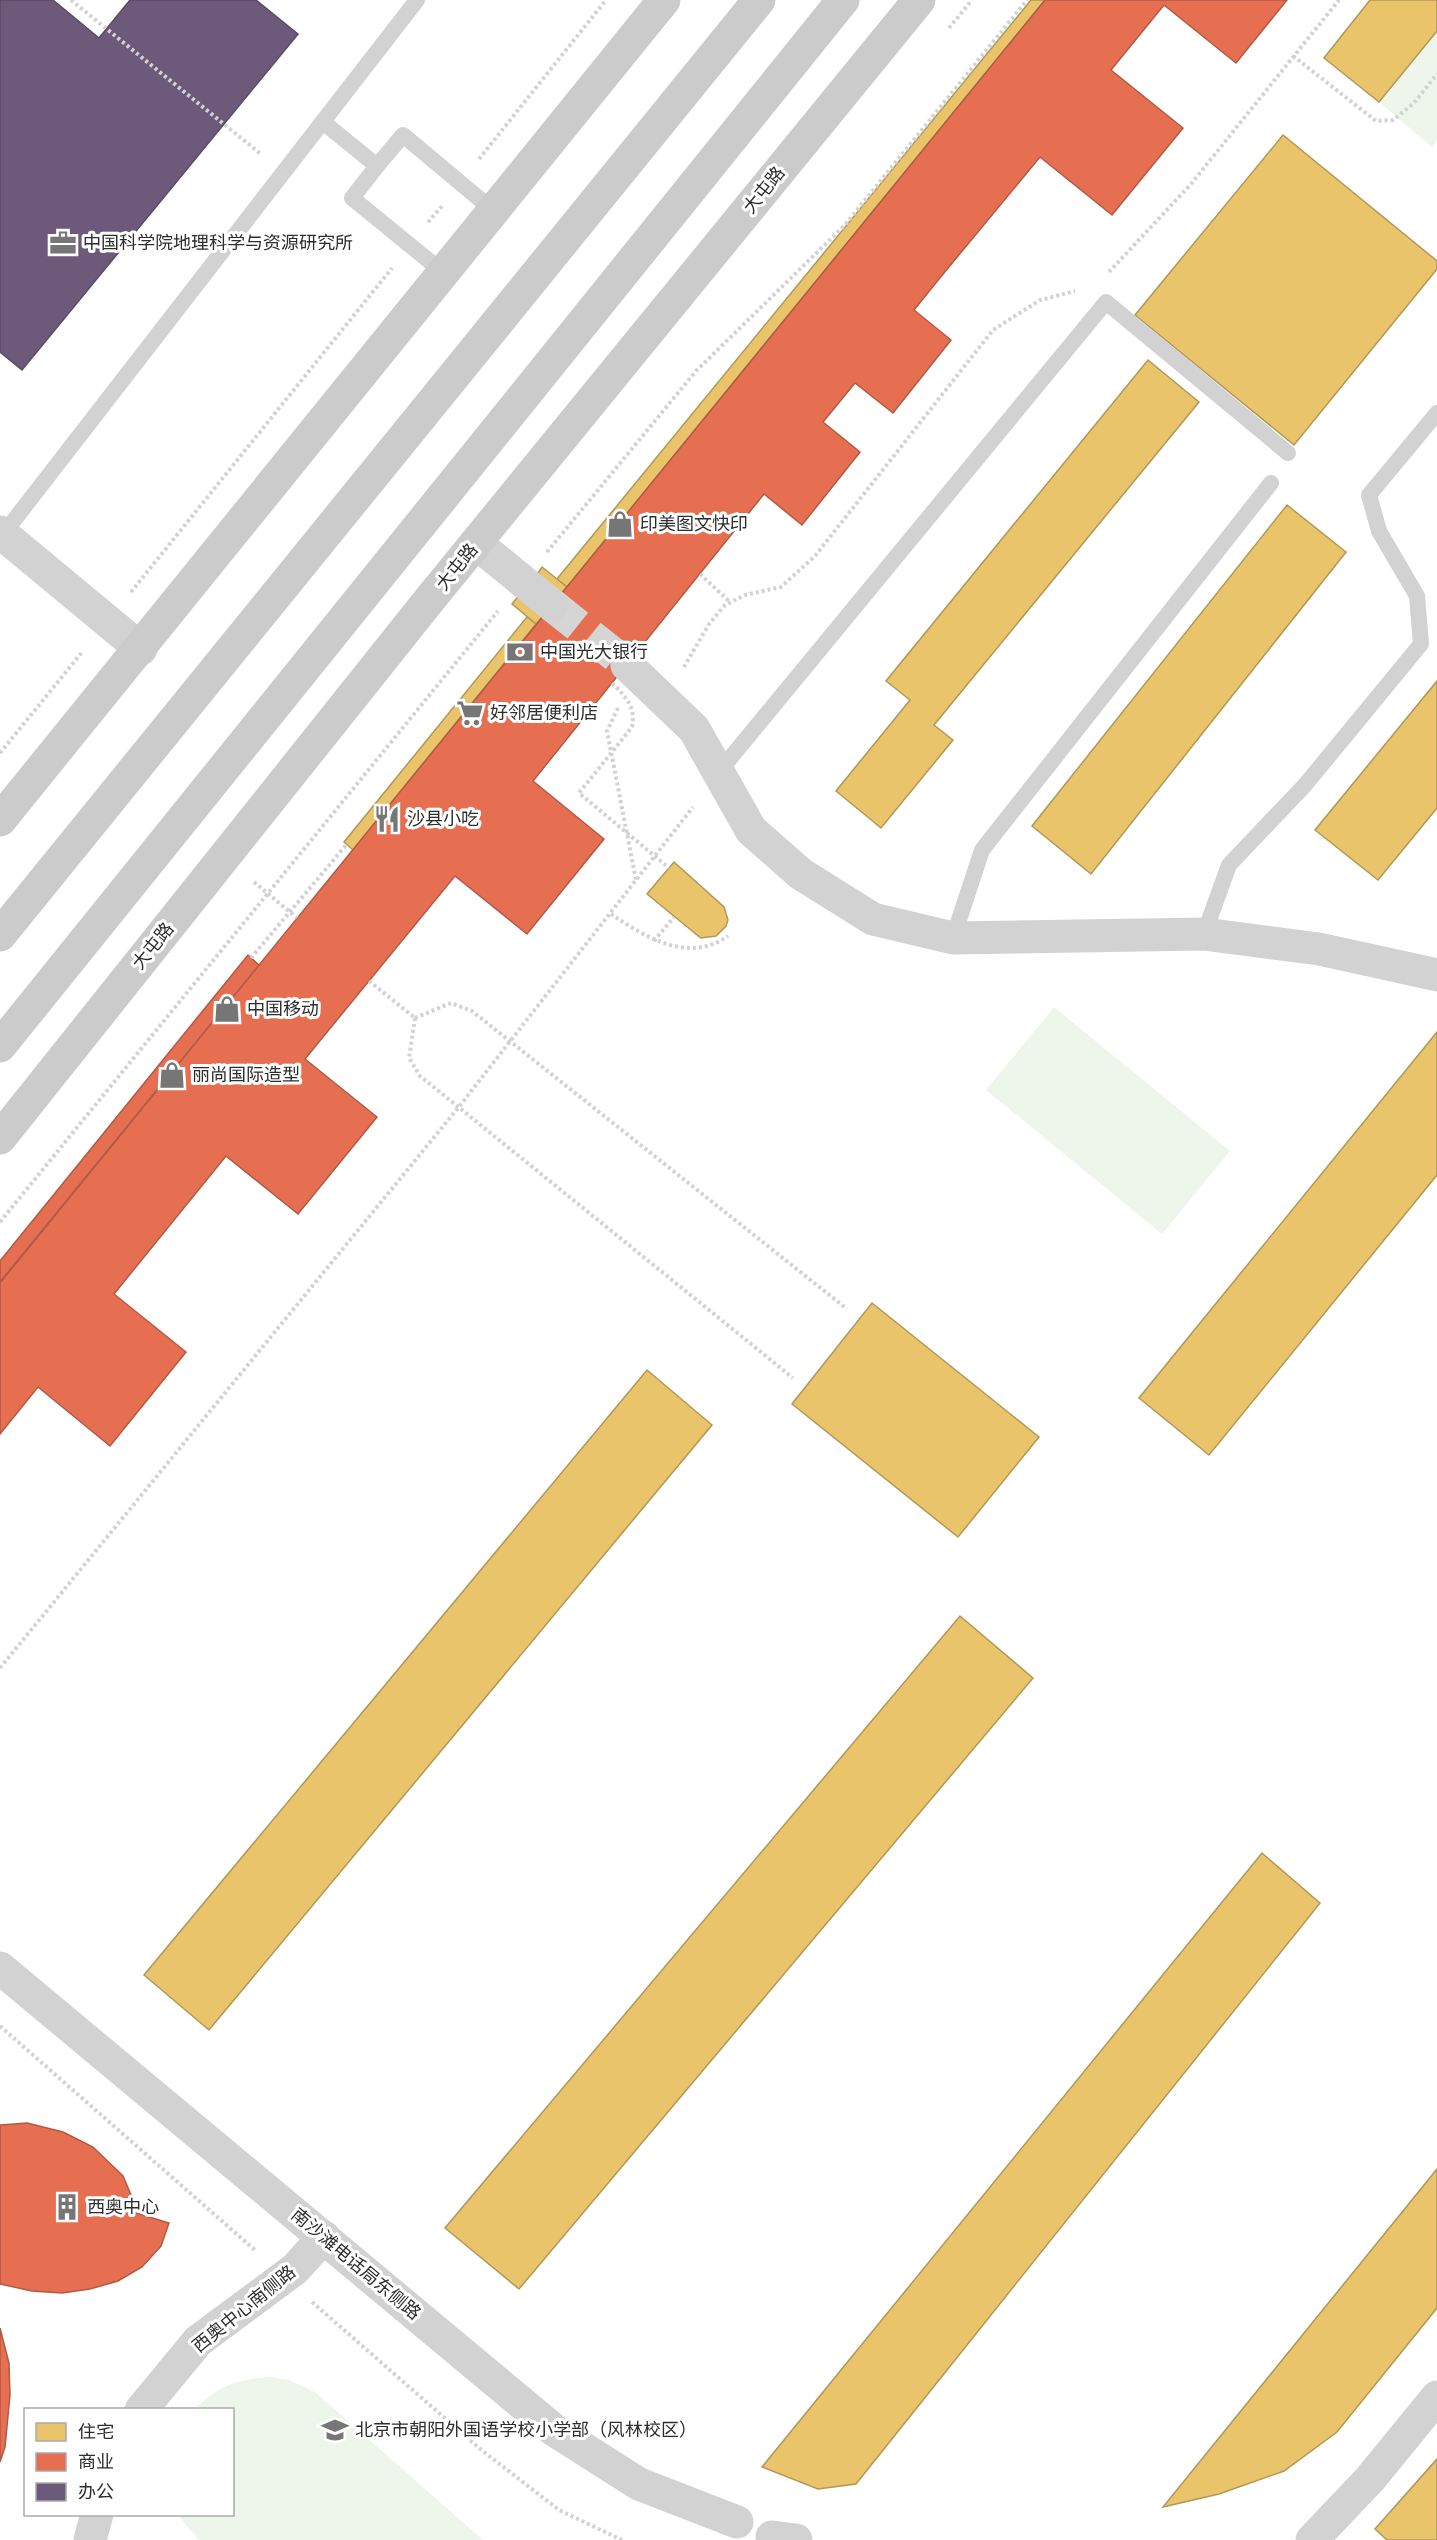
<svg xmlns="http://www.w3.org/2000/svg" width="1437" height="2540" viewBox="0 0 1437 2540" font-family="'Titillium Web','Noto Sans SC',sans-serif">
	<rect width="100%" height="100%" fill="#fff"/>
	<g fill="#eef5ea">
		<path d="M1437 31V141L1432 147 1379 102Z"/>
		<path d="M1054 1007 1230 1151 1162 1234 986 1090Z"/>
		<path d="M270 2377 289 2380 315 2392 483 2540H199L184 2523 180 2515 232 2514V2410L195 2409C218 2386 237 2379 270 2377Z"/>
	</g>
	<g fill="#e9c46a" stroke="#b19758" stroke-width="1.5">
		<path d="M1031 0H1045L567 587 557 579Z"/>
		<path d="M1370 0H1437V31L1379 102 1324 58Z"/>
		<path d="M1283 135 1437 261V269L1294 445 1135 315Z"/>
		<path d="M1148 360 1199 402 934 725 953 740 881 828 836 791 910 700 886 681Z"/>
		<path d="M1287 505 1346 552 1091 874 1032 826Z"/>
		<path d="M542 567 567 587 558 597 538 573Z"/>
		<path d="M521 593 545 614 536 624 512 604Z"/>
		<path d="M527 617 536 624 353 850 344 842Z"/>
		<path d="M1437 681V808L1378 880 1315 830Z"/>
		<path d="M674 862 724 907 728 920 726 926 716 936 701 938 697 935 647 894Z"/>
		<path d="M1437 1032V1175L1209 1455 1139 1398Z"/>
		<path d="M872 1303 1039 1437 958 1537 792 1404Z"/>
		<path d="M647 1370 712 1425 209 2030 144 1975Z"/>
		<path d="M960 1616 1033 1678 519 2289 445 2228Z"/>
		<path d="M1262 1853 1320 1903 856 2484 818 2489 762 2467Z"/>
		<path d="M1437 2169V2308L1337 2432 1284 2471 1219 2494 1163 2507Z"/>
		<path d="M1437 2459V2540H1387L1375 2529Z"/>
	</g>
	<g fill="#e76f51" stroke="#af5b46" stroke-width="1.5">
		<path d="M1045 0H1287L1236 63 1164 5 1111 70 1183 128 1112 215 1040 157 939 279 914 310 951 340 893 413 855 383 823 422 860 452 802 525 764 494 533 781 604 839 527 934 455 876 305 1059 377 1117 298 1214 226 1156 114 1294 186 1352 110 1446 38 1387 0 1434V1283Z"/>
		<path d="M248 955 259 965 0 1282V1261Z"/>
		<path d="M27 2123 63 2132 93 2147 123 2176 134 2202 133 2212 169 2223 161 2246 142 2267 118 2281 90 2289 62 2293 32 2291 0 2284V2125Z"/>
		<path d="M0 2328 9 2363 10 2395 5 2447 0 2462Z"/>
	</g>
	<path fill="#6d597a" stroke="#5a4c63" stroke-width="1.5" d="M0 0H53L99 38 130 0H256L298 34 22 370 0 352Z"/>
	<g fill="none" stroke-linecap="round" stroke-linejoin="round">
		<path stroke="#d5d5d5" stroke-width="33" stroke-dasharray="33 16" stroke-linecap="butt" d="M552 605 627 665"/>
		<g stroke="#d2d2d2" stroke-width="4" stroke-dasharray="3 3" stroke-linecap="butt">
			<path d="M71 0 262 155"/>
			<path d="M949 28 972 0"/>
			<path d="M1293 56 1376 121 1393 120 1414 103 1437 74"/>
			<path d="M479 159 606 0"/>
			<path d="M428 222 443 205"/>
			<path d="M1109 272 1191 184 1339 0"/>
			<path d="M547 552 696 371 844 226 1027 0"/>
			<path d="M700 574 730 602"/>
			<path d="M131 592 392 268"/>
			<path d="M684 667 709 624 725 605 745 595 781 587 815 556 993 330 1040 300 1075 291"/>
			<path d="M618 708 607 731 636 880"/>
			<path d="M0 753 83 651"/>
			<path d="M254 882 297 918"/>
			<path d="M611 914C645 937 688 964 728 936"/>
			<path d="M654 941 674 917"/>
			<path d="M251 958 347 844"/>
			<path d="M369 981 415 1018"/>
			<path d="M415 1018 409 1058 420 1076 793 1378"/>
			<path d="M415 1018 451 1003 472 1011 847 1309"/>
			<path d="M0 1222 498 611"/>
			<path d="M0 1668 458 1108 693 807"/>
			<path d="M0 2026 256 2251"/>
			<path d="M312 2302 479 2448 559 2510 622 2540"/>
		</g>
		<g stroke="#d2d2d2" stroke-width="16">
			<path d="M323 122 377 166 352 198 444 273"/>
			<path d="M377 166 403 135 494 211"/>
			<path d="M1 537 417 0"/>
			<path d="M718 773 1106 302 1288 453"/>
			<path d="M1204 934 1229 865 1305 785 1421 644 1417 596 1379 531 1369 495 1437 413"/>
			<path d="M953 938 982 850 1271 483"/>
		</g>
		<g stroke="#d2d2d2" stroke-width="33">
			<path d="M0 532 141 649"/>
			<path d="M476 543 552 605"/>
			<path d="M627 665 694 729 751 830 801 874 873 919 953 938 1204 934 1319 949 1437 975"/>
			<path d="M0 1968 554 2430 639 2484 737 2522"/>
			<path d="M141 2410 198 2341 295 2269 324 2237"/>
			<path d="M772 2537 796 2540"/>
			<path d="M90 2540 97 2514"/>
			<path d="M1312 2540 1370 2479 1437 2397"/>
		</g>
		<g stroke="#cbcbcb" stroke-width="33">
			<path d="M0 820 664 0"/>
			<path d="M0 935 759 0"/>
			<path d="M0 1046 843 0"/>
			<path d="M0 1138 430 599 919 0"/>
		</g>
		<path stroke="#d2d2d2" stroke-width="4" stroke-dasharray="3 3" stroke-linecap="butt" d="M612 683C626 697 636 707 632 727L579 793 669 868"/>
	</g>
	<defs>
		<symbol id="office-bare" viewBox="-9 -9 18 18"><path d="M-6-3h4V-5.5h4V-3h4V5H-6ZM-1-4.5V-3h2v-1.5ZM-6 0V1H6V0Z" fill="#767676" stroke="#fff" stroke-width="2.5" paint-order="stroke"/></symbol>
		<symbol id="shop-bare" viewBox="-9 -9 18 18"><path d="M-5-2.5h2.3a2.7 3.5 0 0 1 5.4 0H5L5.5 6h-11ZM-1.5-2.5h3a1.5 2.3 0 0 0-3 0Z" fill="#767676" stroke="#fff" stroke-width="2.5" paint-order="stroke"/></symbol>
		<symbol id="bank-bare" viewBox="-9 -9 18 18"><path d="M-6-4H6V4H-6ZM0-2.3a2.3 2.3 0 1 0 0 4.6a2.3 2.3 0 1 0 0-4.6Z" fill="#767676" stroke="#fff" stroke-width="2.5" paint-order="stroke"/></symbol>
		<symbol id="supermarket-bare" viewBox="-9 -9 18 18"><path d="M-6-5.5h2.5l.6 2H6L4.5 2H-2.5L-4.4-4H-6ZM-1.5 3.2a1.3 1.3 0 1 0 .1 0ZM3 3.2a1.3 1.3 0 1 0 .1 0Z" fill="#767676" stroke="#fff" stroke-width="2.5" paint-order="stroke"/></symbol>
		<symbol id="restaurant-bare" viewBox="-9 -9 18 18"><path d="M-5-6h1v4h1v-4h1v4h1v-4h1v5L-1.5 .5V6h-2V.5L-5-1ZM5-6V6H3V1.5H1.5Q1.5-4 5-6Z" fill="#767676" stroke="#fff" stroke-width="2.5" paint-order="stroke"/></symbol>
		<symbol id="building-bare" viewBox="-9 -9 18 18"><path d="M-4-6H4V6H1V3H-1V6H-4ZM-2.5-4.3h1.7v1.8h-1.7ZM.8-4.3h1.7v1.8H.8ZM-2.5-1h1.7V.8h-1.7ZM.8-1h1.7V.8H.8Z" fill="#767676" stroke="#fff" stroke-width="2.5" paint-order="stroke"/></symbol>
		<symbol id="school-bare" viewBox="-9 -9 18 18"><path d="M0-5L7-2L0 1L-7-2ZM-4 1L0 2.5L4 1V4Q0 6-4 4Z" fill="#767676" stroke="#fff" stroke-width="2.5" paint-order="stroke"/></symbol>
	</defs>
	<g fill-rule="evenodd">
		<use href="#office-bare" x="44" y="224" width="38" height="38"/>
		<use href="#shop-bare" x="601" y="505" width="38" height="38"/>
		<use href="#bank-bare" x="501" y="633" width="38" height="38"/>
		<use href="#supermarket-bare" x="451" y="694" width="38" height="38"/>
		<use href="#restaurant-bare" x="368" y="800" width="38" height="38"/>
		<use href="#shop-bare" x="208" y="990" width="38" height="38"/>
		<use href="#shop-bare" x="153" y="1056" width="38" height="38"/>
		<use href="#building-bare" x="48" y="2188" width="38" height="38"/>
		<use href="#school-bare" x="316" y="2411" width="38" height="38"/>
	</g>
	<g text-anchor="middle" stroke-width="6" stroke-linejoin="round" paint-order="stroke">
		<g font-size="18" fill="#2d2d2d" stroke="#fff">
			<text transform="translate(764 190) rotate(-51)" y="6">大屯路</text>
			<text transform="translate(457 567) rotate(-51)" y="6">大屯路</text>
			<text transform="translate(153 946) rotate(-51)" y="6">大屯路</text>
			<text transform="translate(356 2264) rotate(40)" y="6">南沙滩电话局东侧路</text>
			<text transform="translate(244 2309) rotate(-39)" y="6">西奥中心南侧路</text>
		</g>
		<g font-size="18" fill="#2d2d2d" stroke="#fff" text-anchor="start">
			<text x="83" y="249">中国科学院地理科学与资源研究所</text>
			<text x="640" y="530">印美图文快印</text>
			<text x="540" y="658">中国光大银行</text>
			<text x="490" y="719">好邻居便利店</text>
			<text x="407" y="825">沙县小吃</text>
			<text x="247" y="1015">中国移动</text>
			<text x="192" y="1081">丽尚国际造型</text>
			<text x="87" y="2213">西奥中心</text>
			<text x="355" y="2436">北京市朝阳外国语学校小学部（风林校区）</text>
		</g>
	</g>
	<rect x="24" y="2408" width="210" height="108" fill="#ffffff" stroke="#ababab" stroke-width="1.5"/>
	<rect x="36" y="2423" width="30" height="18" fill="#e9c46a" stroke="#ababab" stroke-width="1.5"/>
	<text x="78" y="2438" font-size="18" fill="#2d2d2d">住宅</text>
	<rect x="36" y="2453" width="30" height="18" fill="#e76f51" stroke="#ababab" stroke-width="1.5"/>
	<text x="78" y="2468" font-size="18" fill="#2d2d2d">商业</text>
	<rect x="36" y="2483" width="30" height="18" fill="#6d597a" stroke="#ababab" stroke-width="1.5"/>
	<text x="78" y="2498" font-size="18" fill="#2d2d2d">办公</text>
</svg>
